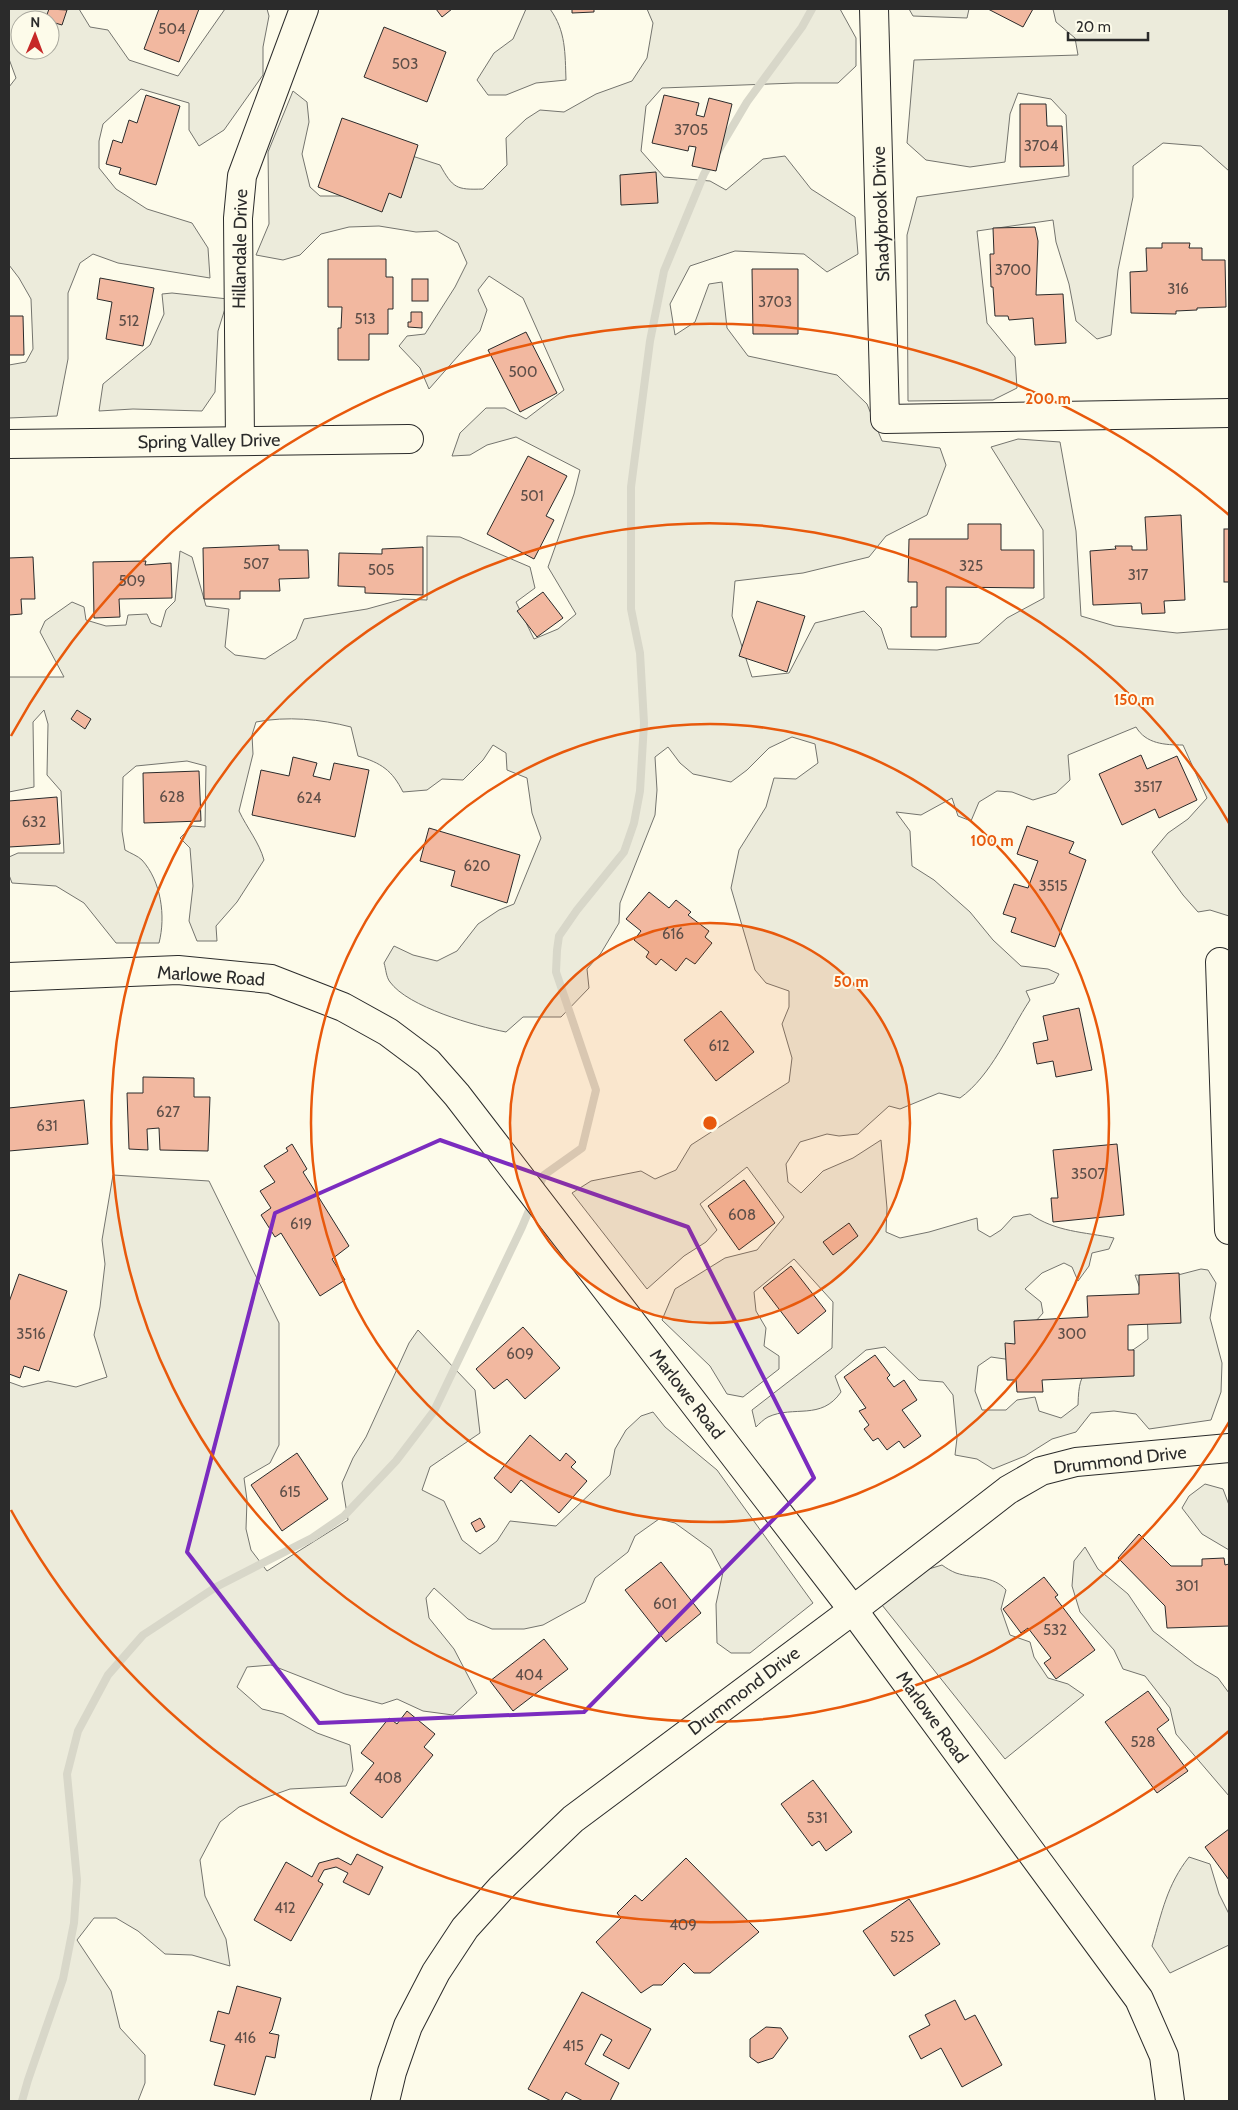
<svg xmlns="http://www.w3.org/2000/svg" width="1238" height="2110" viewBox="0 0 1238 2110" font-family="Cabin,sans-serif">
	<rect width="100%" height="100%" fill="#fdfbea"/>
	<g fill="#ecebdb" stroke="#74746e" fill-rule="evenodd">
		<path d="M9 9H79L90 27 108 30 129 60 178 76 225 9H267L269 16 263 47V75L224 130 199 146 189 130V103L141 89 103 124 99 141V168L116 189 147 209 192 223 208 248 210 278 118 263 93 254 80 263 68 293V359L57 416 9 418V365L26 362 33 349 31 299 19 278 9 265V87L16 78 9 59ZM20 20H50V50H20Z"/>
		<path d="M526 9H550C566 31 565 53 566 80L536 83 506 95H488L477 80 494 53 513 39Z"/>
		<path d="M647 9H840L856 38V66L838 83H796L662 88 646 106 641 151 664 177 710 181 726 190 763 159 785 156 811 189 855 217 858 254 827 272 804 254 735 251 690 266 670 304 675 335 695 322 709 284 722 282 727 328 748 356 837 375 867 404 882 441 940 448 946 465 927 515 886 536 869 557 803 573 735 581 732 616 752 677 789 673 815 623 864 611 881 628 888 649 937 650 979 643 1007 618 1044 598 1043 530 991 447 1018 439 1060 442 1076 531 1081 616 1115 626 1177 633 1229 629V916L1210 910 1198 912 1183 895 1152 852 1168 833 1188 819 1207 798 1183 745C1165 745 1146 744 1136 727L1068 755 1070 780 1056 793 1033 800 1012 792 997 791 979 802 971 821 958 816 952 798 921 815 896 812 910 831 912 866 934 880 970 912 993 940 1021 966 1048 969 1059 974 1054 983 1026 991 1030 1000C1009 1032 991 1076 960 1098L939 1093 900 1109 889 1106 858 1134 839 1136 827 1134 800 1142 786 1164 788 1182 801 1193 823 1171 853 1158 881 1140 887 1208 886 1232 900 1238 929 1232 977 1218 978 1230 990 1237 1001 1230 1013 1217 1030 1214C1056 1232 1084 1232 1114 1238L1109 1249 1092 1253 1089 1266 1078 1281 1072 1267 1064 1263 1042 1273 1025 1289 1041 1302 1043 1313 1028 1330 1012 1360 991 1357 978 1366 975 1391 982 1410H1006L1017 1400 1035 1397 1039 1411 1061 1418 1078 1405C1079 1363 1088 1374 1119 1358 1129 1353 1139 1346 1148 1339L1147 1307 1135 1275 1174 1276 1201 1269 1208 1270 1216 1283 1210 1318 1222 1363 1221 1392 1211 1420 1149 1429 1136 1414 1114 1411 1091 1413 1076 1432 1052 1439 1025 1456 993 1469 977 1459 955 1455 957 1438 953 1395 943 1382 919 1380 885 1347 866 1350 835 1376 841 1392C821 1421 794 1405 768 1417 764 1419 759 1424 756 1427L752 1410 832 1348 833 1302 794 1259 754 1292 756 1311 766 1328 764 1346 779 1356V1369L743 1397 727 1394 710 1366 662 1320 675 1289 725 1258 757 1250 784 1217 747 1167 700 1204 717 1230 706 1242 684 1256 647 1289 572 1193 591 1181 641 1171 655 1179 676 1170 691 1145 789 1082 792 1058 782 1024 789 1007V991L766 983 755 970 731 888 739 850 766 807 774 778 796 779 818 763 815 744 792 737 769 748 747 770 731 782 693 774 680 763 668 747 655 757 657 790 655 815 620 903 619 923 601 953 587 969 589 988 561 1017H523L506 1032C475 1026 408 1007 390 982 386 977 386 969 384 963L394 946 413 955 437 961 457 951 478 924 499 910 514 904 541 838 532 813 527 778 507 770 506 753 493 745 483 760 463 780 442 779 427 790 403 792C392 770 381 763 358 756L351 727C320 719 287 716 256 722L252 735 253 754 239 811C247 828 259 842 264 860L237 902 216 926 217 941H197L189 921 193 886 190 848 180 838 192 826 205 827 206 766 187 761 136 766 123 777 122 831 125 850C130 853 138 856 142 860 161 881 166 916 159 943H116L84 903 56 886 12 883 9 875V857L18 853H64L61 791 47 775 48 724 44 710 33 722 34 787 9 792V677H64L40 632 45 621 72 602 84 607 86 620 106 626 126 625 128 615 147 614 151 623 161 627 166 610 175 601 180 551 192 557 206 606 229 609 225 647 235 655 265 659 296 639 304 619 367 609 403 599 427 600V536L460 537 530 567 535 588 516 602 534 639 558 629 576 614 548 567 574 494 580 470 516 437 487 445 470 455 452 456 460 433 486 408H505L526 419 564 390 523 298 489 276 478 290 487 310 480 331 429 389 420 368 399 346 407 336 425 334 455 287 467 263 458 243 437 231 416 232 379 226 349 227 321 234 300 255 283 260 256 255 269 224 268 152 293 91 307 102 309 122 302 154 310 187 320 196H350L409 155 440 165C453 188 456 190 483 189L507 165 506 138 526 119 540 110 564 112 596 94 632 81 647 58 653 23Z"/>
		<path d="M909 9H969L967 18 913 16Z"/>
		<path d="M1053 9H1229V171L1201 146 1163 143 1133 166V197L1118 270 1111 335 1097 339 1076 321 1069 284 1056 242 1053 220 977 231 987 323 1015 357 1017 388 993 400 908 401 907 235 917 197 1069 176 1066 115 1051 99 1018 93 1010 114 1005 162 970 167 926 160 907 143 914 60 1078 55 1075 38 1056 22Z"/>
		<path d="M172 293 228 299 218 331 215 392 202 411 133 409 99 411 103 384 150 345 164 314 162 294Z"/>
		<path d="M113 1175 209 1181 279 1323V1445L270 1463 244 1478 247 1500 246 1529 251 1550 267 1571 348 1520 342 1483 353 1458 366 1437 409 1343 418 1330 475 1390 480 1433 430 1467 422 1490 444 1501 462 1540 480 1554 497 1541 510 1521 556 1526 610 1475 615 1449 626 1430 641 1416 653 1412 665 1427 717 1470 813 1603 750 1653H731L717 1643 716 1604 723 1572 711 1549 675 1523 659 1519 635 1536 628 1552 595 1578 585 1602 543 1625 524 1629H492L468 1619 434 1588 426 1598 429 1618 454 1649 477 1693 453 1715 423 1711 397 1699 382 1704 345 1694 271 1665 247 1667 237 1687 262 1709 283 1714 317 1733 350 1745 353 1770 346 1786 290 1789 239 1807 220 1822 200 1860 205 1896 226 1939 230 1966 192 1955 165 1954 138 1931 116 1918H94L77 1940 111 1991 120 2028 145 2055V2083L138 2101H9V1382L23 1387 48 1381 76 1387 107 1377 94 1335 100 1307 105 1264 102 1240Z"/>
		<path d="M1205 1484 1223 1489 1229 1505V1550L1202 1534 1182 1508 1189 1496Z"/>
		<path d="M1085 1547 1098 1569 1128 1594 1153 1631 1195 1664 1218 1678 1229 1693V1796L1176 1734 1170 1708 1145 1676 1123 1669 1114 1650 1080 1612 1072 1586 1074 1561Z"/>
		<path d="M942 1565C946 1568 951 1571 956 1573 974 1579 993 1575 1006 1590L1001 1609 1010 1635 1030 1642 1034 1657 1048 1678 1068 1684 1084 1695 1005 1759 882 1605 909 1575Z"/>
		<path d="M1189 1857 1210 1864 1219 1894 1229 1914V1945L1170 1973 1152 1946C1162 1912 1167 1885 1189 1857Z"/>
	</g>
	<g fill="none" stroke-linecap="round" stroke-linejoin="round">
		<g stroke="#d8d7c9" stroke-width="8">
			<path d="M718 151 747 102 802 27 812 9"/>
			<path d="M537 1191 544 1175 582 1148 596 1090 556 972 557 950 559 936 577 910 624 852 634 823 640 791 644 723 640 653 631 609V487L650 341 664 271 704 174 712 160"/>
			<path d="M22 2101 28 2080 63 1979 74 1923 77 1880 67 1774 78 1731 108 1675 143 1635 216 1587 312 1538 344 1516 396 1461 434 1411 522 1227 533 1201"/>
		</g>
	</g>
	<g fill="#f2b8a0" stroke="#2b2b2b">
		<path d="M49 9 67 10 62 25 45 20Z"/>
		<path d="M159 9H199L179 62 144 49Z"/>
		<path d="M436 9H452L442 17Z"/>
		<path d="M572 9H594V12L572 13Z"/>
		<path d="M988 9H1033L1023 27Z"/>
		<path d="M384 27 446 52 427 102 364 77Z"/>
		<path d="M146 95 180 106 156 185 119 174 121 168 106 164 113 140 122 143 129 120 137 123Z"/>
		<path d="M664 95 699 103 696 115 704 117 709 98 732 104 716 171 692 166 696 147 689 146 688 151 652 143Z"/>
		<path d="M1020 104H1046L1047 126H1062L1064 166 1020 167Z"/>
		<path d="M342 118 418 145 401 198 389 193 382 212 318 187Z"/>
		<path d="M656 172 658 203 621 205 620 175Z"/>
		<path d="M1035 227 1038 241 1036 295 1063 294 1066 343 1035 345 1033 318 1009 320 1008 316H995L993 287H991L990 254H994L993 228Z"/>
		<path d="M1162 243H1190L1189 248H1202V260H1225L1226 307 1197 308V310L1176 311V314L1131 313 1130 272 1147 271 1146 248H1162Z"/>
		<path d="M328 259H386V277H393V309H388V334H369V360H338V328H341L342 307H328Z"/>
		<path d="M752 269H798V334H753Z"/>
		<path d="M100 278 154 288 143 346 106 339 112 302 97 299Z"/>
		<rect x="412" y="279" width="16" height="22"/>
		<path d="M411 312H422V328L408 327V322H411Z"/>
		<path d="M9 316H23L24 355H9Z"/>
		<path d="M526 332 557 393 520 412 488 350Z"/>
		<path d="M528 456 567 476 546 516 554 520 534 559 487 534Z"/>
		<path d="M1181 515 1185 600 1164 601 1165 613 1142 614 1141 603 1093 605 1090 551 1116 549 1115 546H1132V550H1147L1145 517Z"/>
		<path d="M968 524H1001V550H1034V588L946 587V637H911V607H917V582H908L909 539H968Z"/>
		<rect x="1224" y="529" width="5" height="53"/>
		<path d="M279 545V550H308L309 578 279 579 280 591H240V599H204L203 548Z"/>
		<path d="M423 547V595L365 593V587L338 586 339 553 382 554V549Z"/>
		<path d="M33 557 35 599H21L22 614 9 615V558Z"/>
		<path d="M146 561 145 565 171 563 172 598 119 599 120 617 94 618 93 562Z"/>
		<path d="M543 592 563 618 537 637 517 611Z"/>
		<path d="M757 601 805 616 787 672 739 656Z"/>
		<path d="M77 710 91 719 85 729 71 719Z"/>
		<path d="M1141 755 1147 769 1177 756 1197 800 1159 818 1155 809 1122 825 1099 774Z"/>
		<path d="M293 757 317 763 313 776 330 780 334 763 369 770 355 837 252 815 261 770 289 776Z"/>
		<path d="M199 771 201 821 144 823 143 773Z"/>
		<path d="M57 797 60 844 9 847V801Z"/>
		<path d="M1027 826 1074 842 1069 853 1086 860 1055 947 1011 932 1016 918 1003 914 1014 884 1028 888 1038 861 1017 854Z"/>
		<path d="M429 828 520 855 507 903 451 886 455 871 420 861Z"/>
		<path d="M649 892 669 908 676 900 691 912 688 915 709 931 705 937 712 943 695 964 686 958 676 971 661 959 656 965 646 957 649 952 634 940 641 931 626 919Z"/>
		<path d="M1079 1008 1092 1070 1056 1077 1053 1061 1037 1064 1033 1043 1048 1040 1043 1016Z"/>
		<path d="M721 1011 754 1052 716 1081 684 1040Z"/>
		<path d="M143 1077 194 1078V1097H210L208 1151 160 1150 159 1128 147 1129 148 1150 129 1149 127 1093H143Z"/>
		<path d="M84 1100 88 1144 9 1151V1108Z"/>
		<path d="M292 1144 307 1169 303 1172 349 1246 332 1259 345 1280 320 1296 281 1233 275 1237 261 1215 271 1208 260 1191 275 1182 264 1166 288 1151 286 1148Z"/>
		<path d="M1117 1144 1124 1215 1053 1222 1051 1198H1058L1053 1150Z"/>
		<path d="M744 1180 775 1223 739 1250 708 1206Z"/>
		<path d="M849 1223 858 1236 833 1255 823 1242Z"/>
		<path d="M791 1266 826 1311 798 1334 763 1288Z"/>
		<path d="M1179 1273 1181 1323 1128 1325V1350H1134V1376L1042 1380 1043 1392H1017L1016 1380H1007L1005 1343 1015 1344 1014 1321 1088 1317 1087 1296 1139 1294V1275Z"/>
		<path d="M19 1274 67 1291 39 1371 24 1366 20 1378 9 1374V1302Z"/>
		<path d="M523 1327 560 1368 525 1399 507 1379 494 1389 476 1369Z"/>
		<path d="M875 1355 890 1375 887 1378 894 1387 904 1380 917 1400 902 1410 921 1436 904 1448 899 1441 887 1450 878 1438 873 1441 864 1429 869 1425 859 1411 866 1408 844 1377Z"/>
		<path d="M530 1435 560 1461 566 1453 576 1462 571 1467 587 1481 559 1513 521 1480 511 1493 494 1478Z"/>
		<path d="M297 1453 328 1499 282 1531 251 1485Z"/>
		<path d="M480 1518 485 1527 476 1532 471 1523Z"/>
		<path d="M1139 1534 1171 1566H1202V1559L1224 1558 1225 1565 1229 1564V1626L1167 1628 1165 1606 1118 1558Z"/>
		<path d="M661 1562 701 1613 666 1642 625 1590Z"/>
		<path d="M1044 1577 1058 1595 1055 1597 1095 1650 1056 1679 1044 1663 1051 1658 1028 1628 1021 1633 1003 1609Z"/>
		<path d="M544 1639 568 1669 513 1711 490 1681Z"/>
		<path d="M1148 1691 1169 1720 1157 1729 1188 1771 1157 1793 1105 1722Z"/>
		<path d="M407 1711 435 1734 424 1747 433 1755 382 1818 350 1793 374 1763 361 1753 389 1718 397 1724Z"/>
		<path d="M813 1780 852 1832 826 1851 819 1841 812 1846 781 1804Z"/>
		<path d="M1229 1829V1880L1205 1847Z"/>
		<path d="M357 1854 383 1867 369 1895 343 1882 348 1873 336 1867 324 1870 318 1881 323 1884 291 1941 254 1920 286 1862 312 1877 319 1863 338 1858 351 1865Z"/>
		<path d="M686 1858 759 1932 710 1973H694L684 1963 662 1985H653L641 1993 596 1942 621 1918 617 1913 635 1895 642 1901Z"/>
		<path d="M909 1899 940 1944 894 1976 863 1931Z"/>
		<path d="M237 1986 281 1998 272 2030 269 2033 279 2035 275 2058 266 2056 255 2095 214 2085 225 2045 210 2041 218 2011 229 2014Z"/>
		<path d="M582 1992 651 2029 629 2069 603 2055 612 2040 601 2034 585 2064 619 2083 610 2101H583L566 2092 561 2101H551L528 2089Z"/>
		<path d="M955 2000 965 2020 975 2015 1002 2065 962 2087 941 2048 921 2059 909 2036 930 2025 925 2015Z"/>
		<path d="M766 2027 781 2028 788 2038 773 2058 758 2063 750 2057V2039Z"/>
	</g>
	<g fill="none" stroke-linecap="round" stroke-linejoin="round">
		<defs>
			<g id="minor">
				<path d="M874 9 885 419 1229 413"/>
				<path d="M240 441 238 218 242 176 304 9"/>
				<path d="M9 444 409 439"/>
				<path d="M1220 962 1229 1230"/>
				<path d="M9 977 178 970 271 979 343 1007 388 1032 428 1062 457 1095 853 1610 1139 1999 1164 2056 1170 2101"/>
				<path d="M385 2101 392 2072 408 2026 436 1972 465 1928 501 1888 573 1819 853 1610 1008 1490 1041 1471 1076 1462 1229 1448"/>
			</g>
		</defs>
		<use href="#minor" stroke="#2b2b2b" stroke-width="30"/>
		<use href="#minor" stroke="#fdfbea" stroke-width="28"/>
	</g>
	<path fill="none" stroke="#7b2cbf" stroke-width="4" stroke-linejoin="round" d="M440 1140 688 1227 814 1478 584 1712 319 1723 187 1552 275 1213Z"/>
	<circle cx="710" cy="1123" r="200" fill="#e8590c" fill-opacity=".12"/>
	<g fill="none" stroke="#e8590c" stroke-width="2.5">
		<circle cx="710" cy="1123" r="200"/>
		<circle cx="710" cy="1123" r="399"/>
		<path d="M1229 1422A599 599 0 1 1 1229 823"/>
		<path d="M1229 1731A799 799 0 0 1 11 1510M11 736A799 799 0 0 1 1229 515"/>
	</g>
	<g text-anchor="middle" stroke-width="4" stroke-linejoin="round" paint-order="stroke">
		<g font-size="15" fill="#5d4e48">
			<text x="172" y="34">504</text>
			<text x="405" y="69">503</text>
			<text x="691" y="135">3705</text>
			<text x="1041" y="151">3704</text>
			<text x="1013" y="275">3700</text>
			<text x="1178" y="294">316</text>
			<text x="775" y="307">3703</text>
			<text x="365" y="324">513</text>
			<text x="129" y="326">512</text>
			<text x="523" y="377">500</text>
			<text x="532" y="501">501</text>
			<text x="256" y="569">507</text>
			<text x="971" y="571">325</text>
			<text x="381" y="575">505</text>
			<text x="1138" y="580">317</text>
			<text x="132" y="586">509</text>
			<text x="1148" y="792">3517</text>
			<text x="172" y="802">628</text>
			<text x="309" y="803">624</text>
			<text x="34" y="827">632</text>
			<text x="477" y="871">620</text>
			<text x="1053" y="891">3515</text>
			<text x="673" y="939">616</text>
			<text x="719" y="1051">612</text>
			<text x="168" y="1117">627</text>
			<text x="47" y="1131">631</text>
			<text x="1088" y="1179">3507</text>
			<text x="742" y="1220">608</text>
			<text x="301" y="1229">619</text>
			<text x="31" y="1339">3516</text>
			<text x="1072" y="1339">300</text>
			<text x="520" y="1359">609</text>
			<text x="290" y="1497">615</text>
			<text x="1187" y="1591">301</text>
			<text x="665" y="1609">601</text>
			<text x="1055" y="1635">532</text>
			<text x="529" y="1680">404</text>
			<text x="1143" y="1747">528</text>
			<text x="388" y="1783">408</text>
			<text x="817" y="1823">531</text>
			<text x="285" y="1913">412</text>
			<text x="683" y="1930">409</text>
			<text x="902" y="1942">525</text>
			<text x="245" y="2043">416</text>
			<text x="573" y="2051">415</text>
		</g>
		<g font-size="18" fill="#2b2b2b" stroke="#fdfbea">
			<text transform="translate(881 214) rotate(-92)" y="6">Shadybrook Drive</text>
			<text transform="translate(240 249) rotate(-89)" y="6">Hillandale Drive</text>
			<text transform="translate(209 441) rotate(-1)" y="6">Spring Valley Drive</text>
			<text transform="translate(211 976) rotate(4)" y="6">Marlowe Road</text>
			<text transform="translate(687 1394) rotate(52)" y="6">Marlowe Road</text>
			<text transform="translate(1120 1460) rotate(-7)" y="6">Drummond Drive</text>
			<text transform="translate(744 1691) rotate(-37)" y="6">Drummond Drive</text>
			<text transform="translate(932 1717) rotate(54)" y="6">Marlowe Road</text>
		</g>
	</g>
	<circle cx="710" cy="1123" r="8" fill="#e8590c" stroke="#fdfbea" stroke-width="2.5"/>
	<g font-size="15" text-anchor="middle" font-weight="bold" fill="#e8590c" stroke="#fdfbea" stroke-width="4" stroke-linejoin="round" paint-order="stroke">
		<text x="1048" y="404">200 m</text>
		<text x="1134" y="705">150 m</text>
		<text x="992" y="846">100 m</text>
		<text x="851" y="987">50 m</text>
	</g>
	<rect width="1238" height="2110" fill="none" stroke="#2b2b2b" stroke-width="20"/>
	<g transform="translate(35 35) rotate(1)"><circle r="24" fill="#fdfbea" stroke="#a9a89e"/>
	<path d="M0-4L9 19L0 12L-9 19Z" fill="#c62828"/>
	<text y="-8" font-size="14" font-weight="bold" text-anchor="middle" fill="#2b2b2b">N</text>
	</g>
	<path d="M1068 32v8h80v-8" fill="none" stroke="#2b2b2b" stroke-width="2.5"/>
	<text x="1076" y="32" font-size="15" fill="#2b2b2b" stroke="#fdfbea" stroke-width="4" paint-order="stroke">20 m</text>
</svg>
